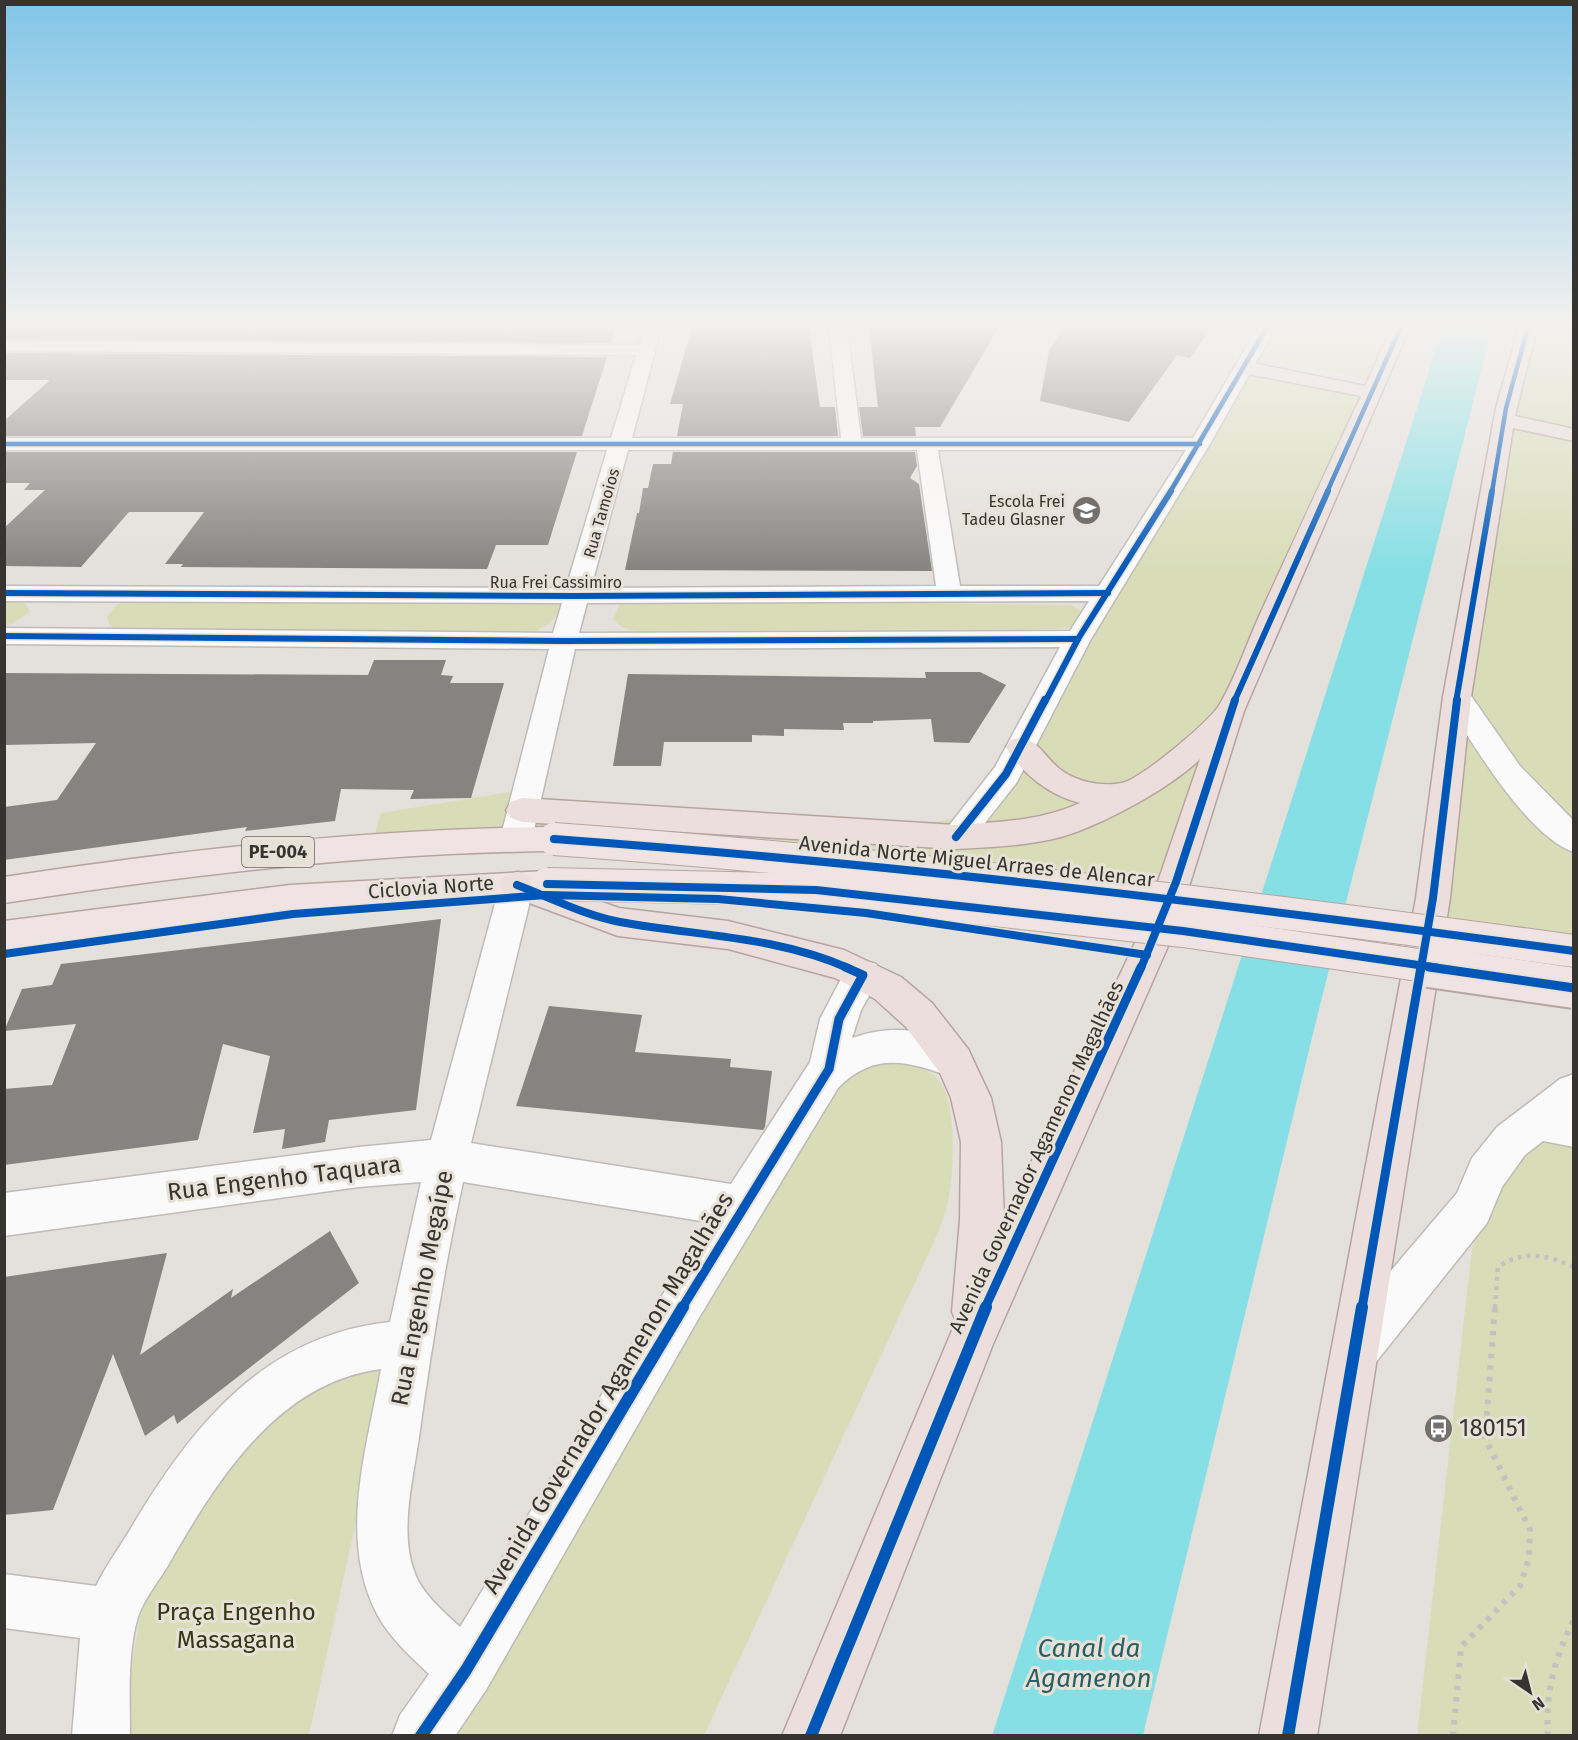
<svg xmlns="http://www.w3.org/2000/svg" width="1578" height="1740" viewBox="0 0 1578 1740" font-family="'Fira Sans',sans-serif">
	<rect width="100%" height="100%" fill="#e4e0dc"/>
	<g fill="#d8ddb8">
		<path d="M1267 327H1401L1378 382 1250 356Z"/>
		<path d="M1528 327H1573V937L1428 924Z"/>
		<path d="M1243 367 1373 393 1230 711 1170 899 856 864 372 843 381 813 535 788 536 795 547 804 927 824 956 818 974 802Z"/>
		<path d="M131 599 553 600 564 608 550 623 532 633 118 630 110 626 107 617 117 605Z"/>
		<path d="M622 600 1071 605 1081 611 1072 627 1049 629 636 631 621 627 613 619Z"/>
		<path d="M5 601 26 604 30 612 12 624 5 625Z"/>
		<path d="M884 1056C901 1061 921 1063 935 1076 959 1098 954 1176 947 1206 941 1229 929 1252 919 1274L704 1735 445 1736 837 1076Z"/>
		<path d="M1538 1140 1574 1142 1573 1735 1417 1736 1472 1248 1492 1188Z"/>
		<path d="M392 1358 309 1735 119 1736 144 1595 280 1390Z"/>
	</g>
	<path fill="#86dfe5" d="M1443 327H1492L1317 1017 1143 1735 992 1736Z"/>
	<g fill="#868380">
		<path d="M4 327H615L611 343 4 339Z"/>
		<path d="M692 327H809L820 407H835L838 436H677L683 404H670Z"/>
		<path d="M869 327H999L940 427H915L916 436H863L859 407H878Z"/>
		<path d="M1065 327H1212L1190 358 1177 355 1129 422 1040 401 1049 351Z"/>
		<path d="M4 353 607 357 582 436H4V421L50 380H4Z"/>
		<path d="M4 452H577L548 545H496L487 569 181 567 183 564H165L204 512H129L81 567 4 566V528L45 490H24L30 483H4Z"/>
		<path d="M673 452H915L917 466 910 478 919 484 932 571 625 570 637 513H639L643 488H648L653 464H671Z"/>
		<path d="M374 660H446L441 675 453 676 450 683H504L471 798 410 799 414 790 341 789 335 821 245 831 247 827 4 860V807L57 800 96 743 4 745V673L368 675Z"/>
		<path d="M925 672H980L1006 685 969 743 934 742 931 719 873 721V723H843L844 730 784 729V736L752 735V742H664L661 766H613L628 674 926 678Z"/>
		<path d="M441 919 416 1110 329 1120 325 1142 282 1149 285 1129 253 1133 270 1056 223 1044 198 1140 4 1165V1089L52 1085 76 1024 4 1031 22 989 52 985 61 964Z"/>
		<path d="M549 1006 642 1015 635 1052 731 1059 730 1067 772 1071 765 1127 763 1130 516 1106Z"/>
		<path d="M330 1231 359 1283 177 1424 174 1415 145 1436 113 1354 53 1510 4 1515V1277L167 1253 140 1355 233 1289 231 1298Z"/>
	</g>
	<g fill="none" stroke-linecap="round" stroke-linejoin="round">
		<defs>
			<g id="minor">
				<path d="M645 327 661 329 632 438H841L829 327H847L861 438H1193L1258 327H1276L1210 444 1091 639 1017 782 967 846 956 849 945 846 940 837 995 767 1060 647 575 649 532 839 527 848 516 851 505 848 500 839 549 649 4 644V628L553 633 562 603 4 601V586L566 588 607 450H4V438H611L636 355 4 351V341L639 345ZM628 450H917L936 586 591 588ZM938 450H1186L1099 586H960ZM1089 601 1070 631 579 633 587 603Z"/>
				<path d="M1457 688 1467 690 1520 766 1574 821V852C1527 837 1469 738 1443 697L1447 690Z"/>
				<path d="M517 872 529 876 534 885 471 1143 731 1184 810 1062 820 1019 843 975 850 964 863 960 876 964 881 975 861 1010 852 1038C894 1023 929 1030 968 1049L973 1061 968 1073 954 1078C911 1062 875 1050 838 1088L700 1316 486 1690 455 1736H392L400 1715 429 1674C411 1657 391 1639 378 1616 337 1540 367 1449 381 1369 278 1382 217 1480 170 1562 160 1580 144 1598 138 1617 127 1654 130 1698 130 1736H72L80 1638 4 1628V1574L96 1586C107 1564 122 1544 134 1523 194 1423 266 1335 390 1322L421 1182 359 1187 4 1236V1193L359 1147 431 1140 500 885 505 876ZM463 1182 707 1222 460 1627C444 1612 421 1593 414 1571 400 1532 412 1483 418 1444 430 1356 444 1269 463 1182Z"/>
				<path d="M1574 1074V1147L1543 1141 1525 1155 1502 1187 1487 1223 1372 1367 1355 1373 1338 1367 1332 1350 1338 1333 1457 1193 1472 1158 1497 1127 1560 1079Z"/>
			</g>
			<g id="primary">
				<path d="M554 827 565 830 570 839 565 848 554 851C369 853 187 875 4 903V877C187 849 369 829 554 827Z"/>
				<path d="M546 871 558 875 563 884 558 893 546 897 290 911 4 949V921L290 885Z"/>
			</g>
			<g id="trunk">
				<path d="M1392 327H1410L1244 711 1176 928 993 1344 840 1736H782L956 1321 952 1312 960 1220 961 1142 951 1098 940 1073 906 1027 875 999 835 978 728 949 618 936 505 894 500 885 505 876 517 872 619 908 728 921 844 950 901 977 932 1003 968 1049 991 1098 1001 1142 1004 1220 1142 928 1200 759C1171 788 1100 826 1061 837 1026 846 991 847 956 849L522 822 511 818 506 810 511 802 522 798 956 825C1000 822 1040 821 1080 803 1049 795 1023 775 1006 747L1011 740C1036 732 1043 757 1061 770 1077 782 1102 787 1122 783 1141 779 1206 724 1218 707 1234 682 1248 640 1261 612 1294 540 1327 468 1361 396L1243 373 1234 367 1243 361 1365 386Z"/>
				<path d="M1519 327H1537L1515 416 1574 429V441L1513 428 1471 697 1450 898 1317 1736H1259L1416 898 1443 697 1496 408Z"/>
			</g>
		</defs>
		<use href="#minor" stroke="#bebbb8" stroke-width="3"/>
		<use href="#primary" stroke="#b7a4a0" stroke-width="3"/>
		<use href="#trunk" stroke="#b7a4a0" stroke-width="3"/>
		<path stroke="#c3c2c1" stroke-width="4.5" stroke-dasharray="4 5" stroke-linecap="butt" d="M1495 1308 1498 1267C1525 1249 1546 1255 1574 1267"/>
		<g stroke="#c3c2c1" stroke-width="6" stroke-dasharray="4.5 7" stroke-linecap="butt">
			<path d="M1453 1736 1461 1647 1520 1586 1529 1558 1530 1530 1485 1438 1495 1307"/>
			<path d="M1548 1736C1545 1692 1555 1658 1574 1619"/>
		</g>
		<use href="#minor" fill="#fbfafa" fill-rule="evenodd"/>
		<use href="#primary" fill="#efe4e3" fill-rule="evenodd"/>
		<use href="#trunk" fill="#ebdedc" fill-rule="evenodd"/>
		<defs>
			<g id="primary-bridge-far1">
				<path d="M554 839C896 864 1235 905 1574 951"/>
				<path d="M547 884 816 890 1183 931 1439 968"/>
			</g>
			<path id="primary-bridge" d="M1429 967 1574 988"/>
		</defs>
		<use href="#primary-bridge-far1" stroke="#b7a4a0" stroke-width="34" stroke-linecap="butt"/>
		<use href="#primary-bridge" stroke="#b7a4a0" stroke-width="44" stroke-linecap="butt"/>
		<use href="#primary-bridge-far1" stroke="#efe4e3" stroke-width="32"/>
		<use href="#primary-bridge" stroke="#efe4e3" stroke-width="40"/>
		<defs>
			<g id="cycleway-far4">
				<path d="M4 444H1200"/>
				<path d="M1170 492 1267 327"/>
				<path d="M1327 492 1401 327"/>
				<path d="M1492 492 1506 408 1528 327"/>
			</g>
			<g id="cycleway-far3">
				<path d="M4 593 576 596 1108 593"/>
				<path d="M4 636 564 641 1078 639"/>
				<path d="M1045 702 1078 639 1171 491"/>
				<path d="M1234 702 1328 491"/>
				<path d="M1456 702 1492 491"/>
			</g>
			<g id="cycleway-far2">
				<path d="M956 837 1006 774 1045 700"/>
				<path d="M554 839C896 864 1235 905 1574 951"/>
				<path d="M547 884 816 890 1183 931 1439 968"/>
				<path d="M517 885C551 898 584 915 620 922 697 936 776 936 848 968"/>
				<path d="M4 954 293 914 546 895 718 899 866 913 1147 955"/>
				<path d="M1141 968 1176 882 1235 700"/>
				<path d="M1421 968 1433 898 1457 700"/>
			</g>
			<g id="cycleway-far1">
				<path d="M1429 967 1574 988"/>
				<path d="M682 1308 829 1069 839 1019 863 975 845 967"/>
				<path d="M985 1308 1141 967"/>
				<path d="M1362 1308 1421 967"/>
			</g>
			<g id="cycleway">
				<path d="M421 1736 466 1670 683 1307"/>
				<path d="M811 1736 986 1307"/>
				<path d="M1288 1736 1362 1307"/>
			</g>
		</defs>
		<use href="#cycleway-far4" stroke="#e8e1d8" stroke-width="7"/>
		<use href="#cycleway-far3" stroke="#e8e1d8" stroke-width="9"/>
		<use href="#cycleway-far2" stroke="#e8e1d8" stroke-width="11"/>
		<use href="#cycleway-far1" stroke="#e8e1d8" stroke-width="13"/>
		<use href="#cycleway" stroke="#e8e1d8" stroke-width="16"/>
		<use href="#cycleway-far4" stroke="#0057b8" stroke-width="4.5"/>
		<use href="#cycleway-far3" stroke="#0057b8" stroke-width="6"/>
		<use href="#cycleway-far2" stroke="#0057b8" stroke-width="8"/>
		<use href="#cycleway-far1" stroke="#0057b8" stroke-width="9"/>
		<use href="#cycleway" stroke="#0057b8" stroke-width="12"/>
	</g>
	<linearGradient id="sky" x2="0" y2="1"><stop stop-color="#81c5e7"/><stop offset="0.57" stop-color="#f3f1ef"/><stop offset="1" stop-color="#f3f1ef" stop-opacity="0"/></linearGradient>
	<rect width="1578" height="571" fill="url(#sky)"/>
	<defs>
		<symbol id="school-disc" viewBox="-11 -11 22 22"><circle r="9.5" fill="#73706d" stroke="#e8e1d8"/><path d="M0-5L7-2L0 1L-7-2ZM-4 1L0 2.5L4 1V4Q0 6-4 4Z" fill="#fff"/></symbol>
		<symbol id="bus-disc" viewBox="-11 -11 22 22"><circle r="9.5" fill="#73706d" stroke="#e8e1d8"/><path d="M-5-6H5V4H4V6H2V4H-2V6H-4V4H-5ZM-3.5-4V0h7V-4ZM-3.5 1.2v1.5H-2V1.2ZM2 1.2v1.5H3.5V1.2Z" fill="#fff"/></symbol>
	</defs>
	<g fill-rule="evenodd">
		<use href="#school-disc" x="1070" y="494" width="33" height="33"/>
		<use href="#bus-disc" x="1422" y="1412" width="33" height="33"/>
	</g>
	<g text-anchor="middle" stroke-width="6" stroke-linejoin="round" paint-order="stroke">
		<g font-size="16" fill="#363431" stroke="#e8e1d8" text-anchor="end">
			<text x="1065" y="507">Escola Frei<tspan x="1065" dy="18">Tadeu Glasner</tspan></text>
		</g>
		<g font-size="16" fill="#363431" stroke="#e8e1d8">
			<text transform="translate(601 513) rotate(-74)" y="6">Rua Tamoios</text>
			<text x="556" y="588">Rua Frei Cassimiro</text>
		</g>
		<rect fill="#e8e1d8" stroke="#6b6863" stroke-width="1.5" x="242" y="837" width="72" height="30" rx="4.5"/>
		<g font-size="18" font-weight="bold" fill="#363431">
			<text x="278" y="858">PE-004</text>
		</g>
		<g font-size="20" fill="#363431" stroke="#e8e1d8">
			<text transform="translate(977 861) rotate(6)" y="7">Avenida Norte Miguel Arraes de Alencar</text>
			<text transform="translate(431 887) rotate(-4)" y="7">Ciclovia Norte</text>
			<text transform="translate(1036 1157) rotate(-65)" y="7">Avenida Governador Agamenon Magalhães</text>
		</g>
		<g font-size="24" fill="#363431" stroke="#e8e1d8">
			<text transform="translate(284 1178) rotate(-7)" y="8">Rua Engenho Taquara</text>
			<text transform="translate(422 1288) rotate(-79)" y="8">Rua Engenho Megaípe</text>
			<text transform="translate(608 1393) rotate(-59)" y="8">Avenida Governador Agamenon Magalhães</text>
		</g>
		<g font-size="24" fill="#363431" stroke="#e8e1d8" text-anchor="start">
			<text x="1459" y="1436">180151</text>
		</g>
		<g font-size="24" fill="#343914" stroke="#e8e1d8">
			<text x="236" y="1620">Praça Engenho<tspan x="236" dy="28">Massagana</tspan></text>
		</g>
		<g font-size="26" font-style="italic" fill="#2a6065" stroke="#e8e1d8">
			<text x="1089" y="1657">Canal da<tspan x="1089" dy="30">Agamenon</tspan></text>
		</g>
	</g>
	<rect width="1578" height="1740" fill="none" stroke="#363431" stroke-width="12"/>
	<g transform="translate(1530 1692) rotate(145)" stroke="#e8e1d8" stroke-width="4.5" paint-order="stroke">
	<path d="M0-4.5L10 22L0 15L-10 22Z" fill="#363431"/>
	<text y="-9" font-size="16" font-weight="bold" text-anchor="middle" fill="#363431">N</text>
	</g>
</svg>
